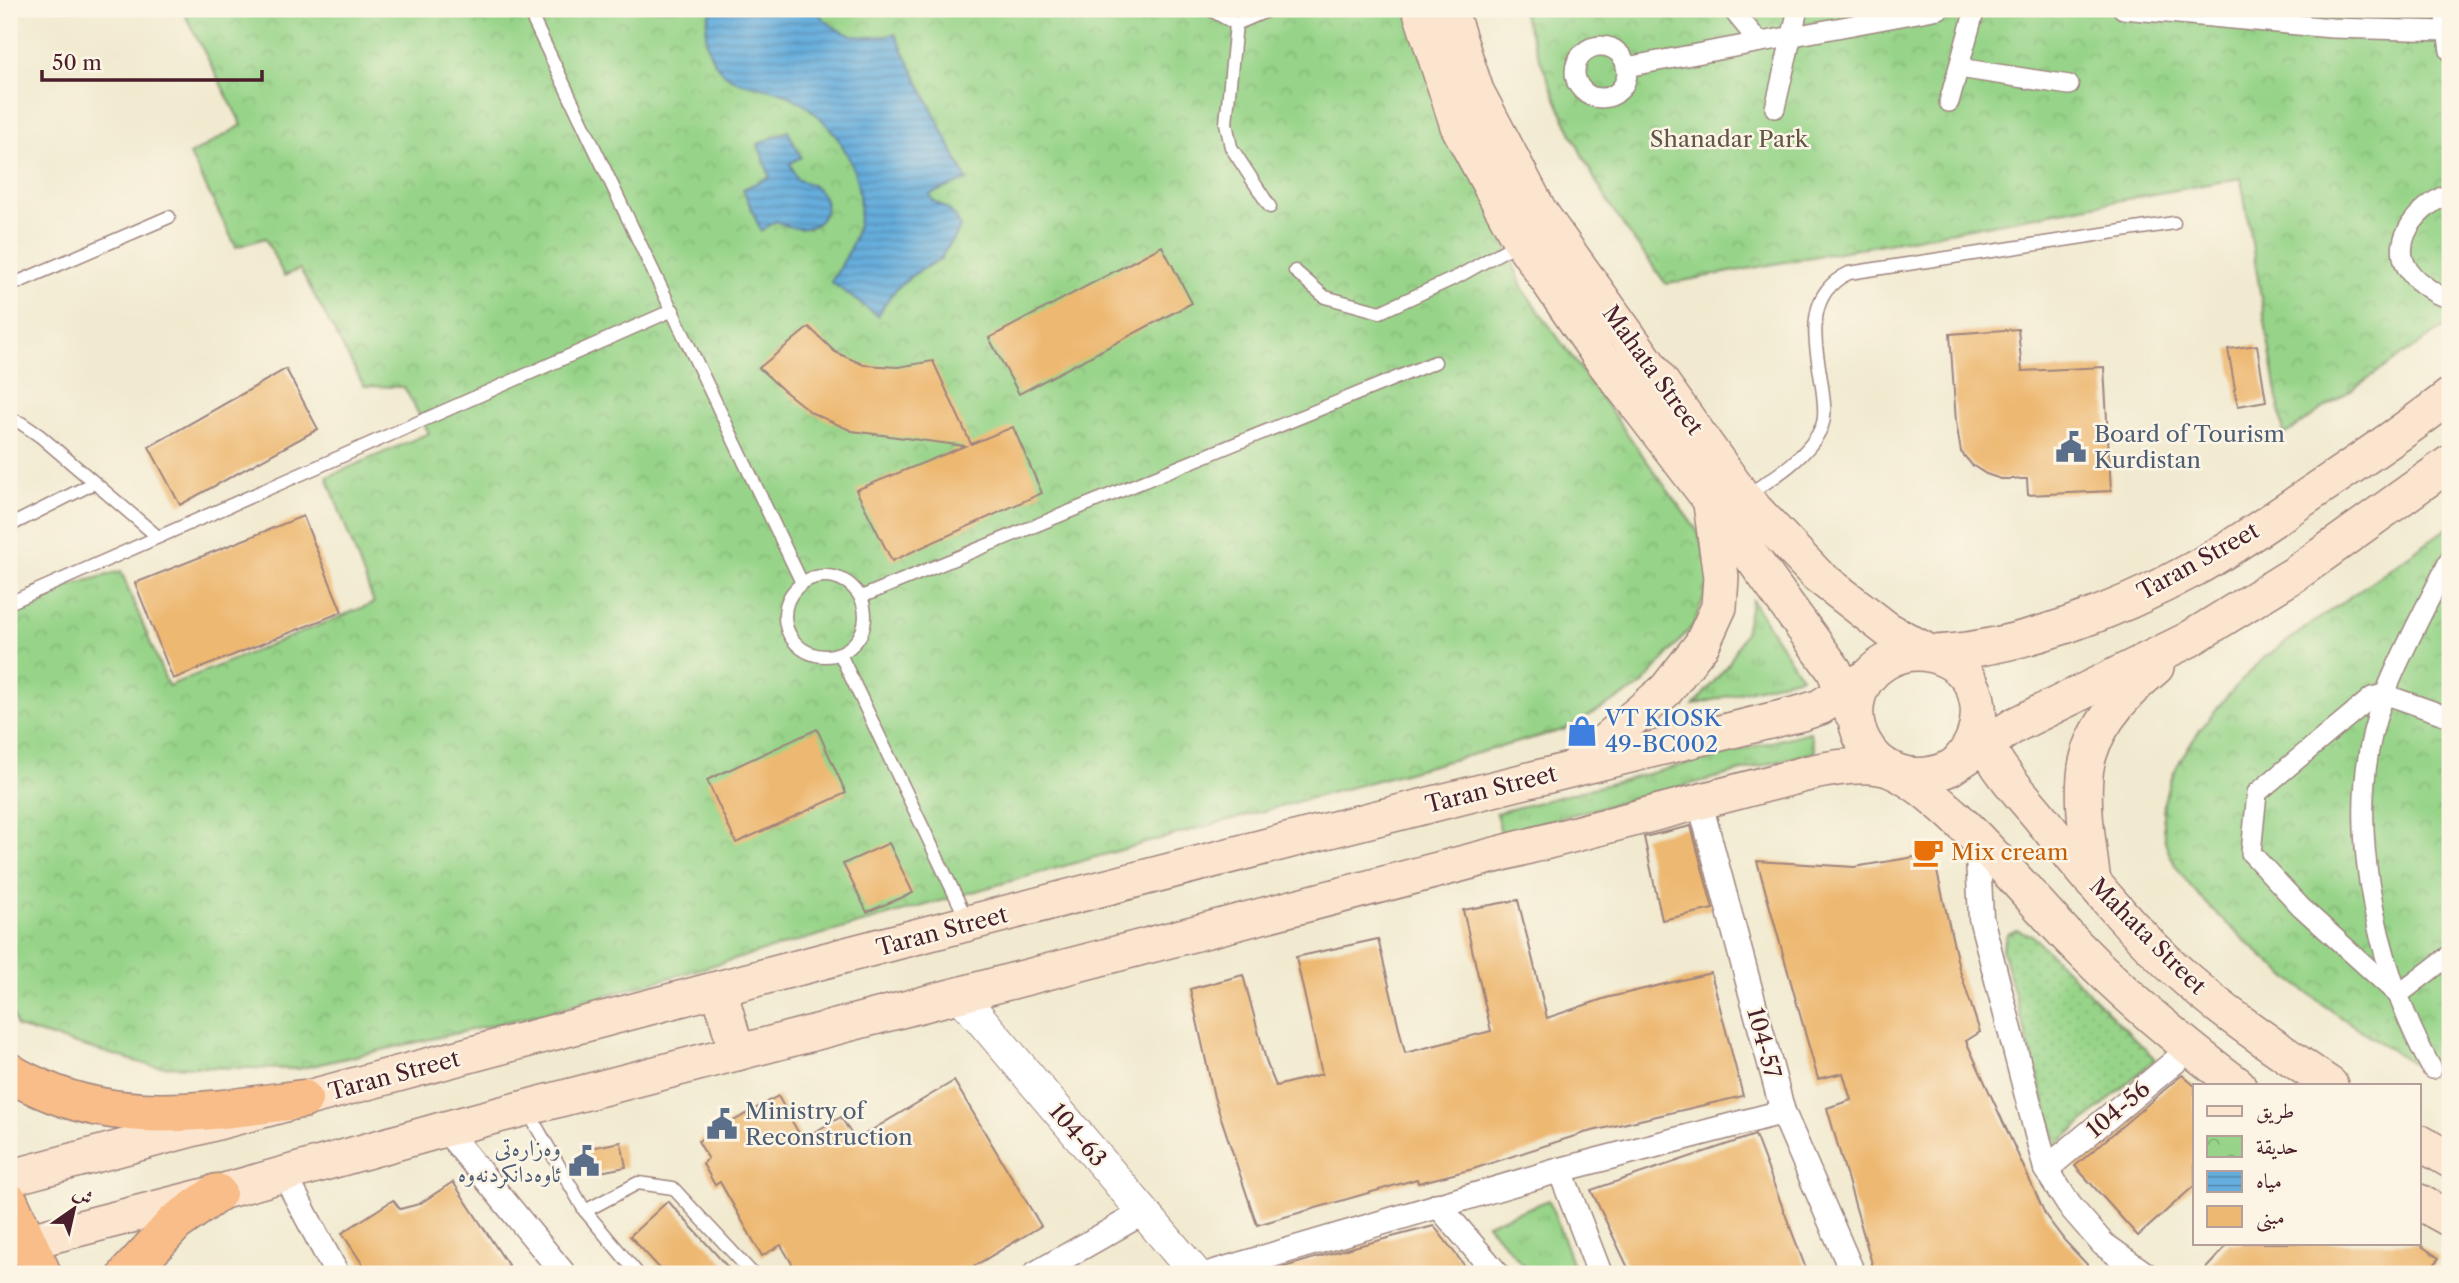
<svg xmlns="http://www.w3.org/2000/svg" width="2459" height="1283" viewBox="0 0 2459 1283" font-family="'Libre Caslon Text',Amiri,serif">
	<defs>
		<pattern id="grass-tufts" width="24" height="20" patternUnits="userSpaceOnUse" patternTransform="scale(1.75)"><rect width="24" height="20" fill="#97d489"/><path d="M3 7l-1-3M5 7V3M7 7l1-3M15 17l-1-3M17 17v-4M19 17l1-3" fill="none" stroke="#84b676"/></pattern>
		<pattern id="park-crowns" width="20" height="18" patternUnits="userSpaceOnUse" patternTransform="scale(1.75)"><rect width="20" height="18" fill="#97d489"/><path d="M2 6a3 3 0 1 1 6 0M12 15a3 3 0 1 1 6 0" fill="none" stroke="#84b676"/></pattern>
		<pattern id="garden-dots" width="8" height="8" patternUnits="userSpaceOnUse" patternTransform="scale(1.75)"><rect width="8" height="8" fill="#97d489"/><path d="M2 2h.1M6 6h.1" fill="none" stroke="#84b676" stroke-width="1.8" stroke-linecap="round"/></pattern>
		<pattern id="water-rules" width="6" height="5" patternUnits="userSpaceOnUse" patternTransform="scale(1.75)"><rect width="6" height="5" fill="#65addc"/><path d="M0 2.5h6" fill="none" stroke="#558cb3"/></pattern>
	</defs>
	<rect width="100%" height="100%" fill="#fcf5e5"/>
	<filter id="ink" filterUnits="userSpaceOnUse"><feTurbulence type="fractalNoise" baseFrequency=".0143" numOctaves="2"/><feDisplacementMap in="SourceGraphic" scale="14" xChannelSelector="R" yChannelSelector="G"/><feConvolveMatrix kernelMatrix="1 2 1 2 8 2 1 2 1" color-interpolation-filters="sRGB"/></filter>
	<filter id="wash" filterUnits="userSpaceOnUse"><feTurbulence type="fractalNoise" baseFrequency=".00686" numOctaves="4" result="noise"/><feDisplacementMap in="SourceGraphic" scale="28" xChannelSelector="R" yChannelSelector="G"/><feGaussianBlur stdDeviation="1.57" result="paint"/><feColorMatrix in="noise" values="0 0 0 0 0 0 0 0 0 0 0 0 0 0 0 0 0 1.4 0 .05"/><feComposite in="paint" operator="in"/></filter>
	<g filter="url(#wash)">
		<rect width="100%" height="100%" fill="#f1ead0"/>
		<g fill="url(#grass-tufts)" stroke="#707a5a" stroke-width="2">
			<path d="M1752 600 1801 677 1694 705 1728 665 1745 632Z"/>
			<path d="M1810 732 1815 752 1501 833 1496 813Z"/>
			<path d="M1549 1200 1576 1274H1531L1487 1224Z"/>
		</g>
		<g fill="url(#park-crowns)" stroke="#707a5a" stroke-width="2">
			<path d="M182 9H1414L1523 289 1698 532 1711 577 1694 624 1641 686 1563 730 1174 835 537 1015 298 1069 152 1066 17 1027 9 1003V603L121 571 168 686 374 603 327 477 429 433 404 387 364 386 300 269 284 276 265 238 236 247 190 155 242 125Z"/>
			<path d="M1521 9H2450V323L2284 435 2241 178 1666 284C1646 256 1624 229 1607 200 1571 141 1545 74 1521 9Z"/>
			<path d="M2450 526V1086C2409 1060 2365 1035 2325 1006 2288 979 2253 949 2220 917 2199 896 2173 871 2165 841 2163 833 2163 822 2163 814 2163 763 2229 692 2265 657Z"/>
		</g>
		<path fill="url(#garden-dots)" stroke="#707a5a" stroke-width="2" d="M2017 930 2032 935 2155 1059 2057 1145 2002 949 2007 934Z"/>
		<g fill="url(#water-rules)" stroke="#586684" stroke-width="2">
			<path d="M712 9H815C837 37 861 41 895 34L967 180 930 194 932 200C945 208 954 210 960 226 955 244 945 246 941 259 912 273 893 286 878 316L831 282C843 263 856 242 859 218 864 169 836 122 793 98 777 88 759 88 742 83 710 72 698 38 712 9Z"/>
			<path d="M788 131 801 157 790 163 797 180C848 189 825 249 776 221L761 231 743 189 770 177 758 144Z"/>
		</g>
		<g id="blocks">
			<g fill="#edb871">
				<path d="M1162 246 1192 303 1019 394 989 338Z"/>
				<path d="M809 327 835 352 864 365 898 367 933 361 971 444 1013 427 1042 493 892 561 856 490 965 446 852 431 812 413 783 390 759 368Z"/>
				<path d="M2018 329 2022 371 2104 367 2111 491 2028 495 2027 479H2001L1986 474 1972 465 1961 452 1956 422 1950 334Z"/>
				<path d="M2257 345 2266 401 2238 406 2228 349Z"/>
				<path d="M286 369 318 429 180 505 149 447Z"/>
				<path d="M303 516 342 612 173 679 135 583Z"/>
				<path d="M817 729 846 793 736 843 707 780Z"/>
				<path d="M1691 826 1713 909 1662 920 1644 837Z"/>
				<path d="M889 843 913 893 867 912 843 864Z"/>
				<path d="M1933 854 1959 968 1980 1032 1966 1041 2046 1216 2065 1241 2096 1274H1875L1827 1108 1851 1100 1843 1073 1818 1079 1757 861 1854 867Z"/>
				<path d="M1518 900 1547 1018 1606 998 1711 973 1743 1096 1584 1133 1473 1169 1418 1183 1417 1179 1257 1225 1214 1097 1190 989 1243 975 1267 1064 1276 1086 1322 1074 1296 957 1378 939 1405 1053 1491 1031 1463 910Z"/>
				<path d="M2182 1075 2195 1086V1185L2138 1236 2075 1166Z"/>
				<path d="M954 1081 1041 1226 961 1274H798L781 1245 762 1256 720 1182 715 1185 703 1164 708 1158 698 1141 778 1096 802 1139 841 1117 855 1140Z"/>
				<path d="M1755 1135 1808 1274H1631L1591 1190Z"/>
				<path d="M621 1142 626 1167 584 1175 580 1150Z"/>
				<path d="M453 1182 514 1274H369L342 1233 393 1200 400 1209 419 1204Z"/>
				<path d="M668 1201 734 1274H665L630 1236Z"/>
				<path d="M1434 1226 1471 1274H1260L1346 1249Z"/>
				<path d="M2229 1243H2417L2439 1258 2428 1274H2201Z"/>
			</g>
		</g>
	</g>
	<g filter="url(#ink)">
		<use href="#blocks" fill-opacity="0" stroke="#9e847e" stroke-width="2"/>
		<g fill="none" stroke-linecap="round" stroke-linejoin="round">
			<defs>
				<g id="service">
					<path d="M528 9 802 583"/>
					<path d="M1209 9 1236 24 1226 123 1231 147 1270 207"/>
					<path d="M1236 24 1271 9"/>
					<path d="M1295 271 1325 297 1380 312 1459 276 1507 249 1515 238"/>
					<path d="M9 286 169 217"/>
					<path d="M9 419 21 423 40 436 158 537"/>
					<path d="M1747 495C1772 479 1810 456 1822 426 1826 416 1824 405 1823 394 1818 351 1799 296 1849 273L2174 223"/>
					<path d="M9 526 94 483"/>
					<circle cx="825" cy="616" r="40"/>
					<path d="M861 597 1435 362"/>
					<path d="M9 603 673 310"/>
					<path d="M840 654 968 922"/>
					<path d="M528 1112 585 1211 638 1274"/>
					<path d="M585 1211 638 1183 673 1188 753 1274"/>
				</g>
				<g id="pedestrian">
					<path d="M1732 9 1759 42"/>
					<path d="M2123 9 2332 28 2448 31"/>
					<path d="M2444 9 2450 51"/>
					<circle cx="1601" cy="72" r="26"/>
					<path d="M1626 67 1939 9"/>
					<path d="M1959 68 2069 85"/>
					<path d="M1949 102 1975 9"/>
					<path d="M1775 108 1798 9"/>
					<path d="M2450 193C2411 210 2379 255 2425 286 2433 292 2440 297 2450 297"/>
					<path d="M2450 717 2384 694 2372 697 2257 793 2251 853 2301 907 2398 995 2450 955"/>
					<path d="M2432 1069C2374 965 2339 808 2385 694 2403 648 2428 603 2450 559"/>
				</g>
				<g id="minor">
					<path d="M1700 803 1783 1112 1853 1274"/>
					<path d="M1977 838 1981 918 2046 1169 2069 1205 2103 1244 2145 1274"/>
					<path d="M445 1129 564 1274"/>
					<path d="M2046 1169 2190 1049"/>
					<path d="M1560 1170 1600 1274"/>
					<path d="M284 1174 337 1274"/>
					<path d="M1438 1205 1497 1274"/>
					<path d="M1035 1274 1144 1212"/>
					<path d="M1208 1274 1560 1170 1783 1112"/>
				</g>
				<path id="tertiary" d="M960 995 1196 1274"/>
				<g id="secondary">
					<path d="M1420 9 1458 126 1517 235 1601 358 1711 501 1834 670 1852 713"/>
					<path d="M1449 9 1476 91 1539 211 1743 497 1817 575 1888 630 1932 654"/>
					<path d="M1927 653C2012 652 2120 610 2194 569 2236 546 2275 518 2315 491 2361 460 2407 430 2450 396"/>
					<path d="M1980 722C1986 759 2016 788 2039 816 2084 872 2130 930 2185 978 2230 1018 2281 1051 2330 1085"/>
					<path d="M1958 762C1988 732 1986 678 1944 659 1927 651 1908 651 1891 659 1817 696 1871 805 1950 768L2015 725 2188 640 2295 574 2450 463"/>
					<path d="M1577 765 1666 690 1702 644 1719 607 1721 577 1711 504"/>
					<path d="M2093 883C2089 848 2082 811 2085 776 2088 731 2123 694 2156 667"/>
					<path d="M719 989 737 1053"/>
					<path d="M2419 1142 2450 1160"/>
					<path d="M9 1178C605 1018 1202 858 1802 713L1820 707 1870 675"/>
					<path d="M2419 1202 2450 1219"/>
					<path d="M26 1242 217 1193 445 1129 1809 773C1832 768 1871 761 1893 771 1915 781 1935 799 1953 815 1996 855 2033 900 2073 942 2124 995 2180 1042 2238 1085"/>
				</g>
				<g id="trunk">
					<path d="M9 1072C19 1079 31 1084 42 1089 126 1127 216 1110 303 1099"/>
					<path d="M9 1202 42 1274"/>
					<path d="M128 1274 175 1223 217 1193"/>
				</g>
			</defs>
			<use href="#service" stroke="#9e847e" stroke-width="15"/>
			<use href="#pedestrian" stroke="#9e847e" stroke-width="22"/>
			<use href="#minor" stroke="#9e847e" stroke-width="27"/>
			<use href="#tertiary" stroke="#9e847e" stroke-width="34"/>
			<use href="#secondary" stroke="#9e847e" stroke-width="38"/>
			<use href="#trunk" stroke="#9e847e" stroke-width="41"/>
			<use href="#service" stroke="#fff" stroke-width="12"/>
			<use href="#pedestrian" stroke="#fff" stroke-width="19"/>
			<use href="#minor" stroke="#fff" stroke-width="24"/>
			<use href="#tertiary" stroke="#fff" stroke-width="32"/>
			<use href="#secondary" stroke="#fce5cf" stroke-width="35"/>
			<use href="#trunk" stroke="#f8bd88" stroke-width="38"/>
		</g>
	</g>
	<defs>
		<symbol id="civic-bare" viewBox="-9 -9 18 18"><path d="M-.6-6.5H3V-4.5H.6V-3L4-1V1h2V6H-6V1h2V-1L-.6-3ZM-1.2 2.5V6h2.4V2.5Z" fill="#5c6f8a" stroke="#fcf5e5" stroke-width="2.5" paint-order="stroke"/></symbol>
		<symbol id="shop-bare" viewBox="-9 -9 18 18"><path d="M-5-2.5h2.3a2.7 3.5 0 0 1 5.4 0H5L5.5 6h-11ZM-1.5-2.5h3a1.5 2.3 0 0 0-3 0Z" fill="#3f7fe0" stroke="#fcf5e5" stroke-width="2.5" paint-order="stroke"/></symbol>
		<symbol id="cafe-bare" viewBox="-9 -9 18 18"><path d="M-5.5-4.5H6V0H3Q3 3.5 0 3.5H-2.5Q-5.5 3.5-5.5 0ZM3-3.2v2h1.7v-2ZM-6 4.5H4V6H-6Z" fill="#e8710a" stroke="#fcf5e5" stroke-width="2.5" paint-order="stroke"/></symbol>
	</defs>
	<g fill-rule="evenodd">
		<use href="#civic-bare" x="2049" y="425" width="44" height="44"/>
		<use href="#shop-bare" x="1560" y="709" width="44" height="44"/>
		<use href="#cafe-bare" x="1906" y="830" width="44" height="44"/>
		<use href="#civic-bare" x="700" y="1102" width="44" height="44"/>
		<use href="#civic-bare" x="562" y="1139" width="44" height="44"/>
	</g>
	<g text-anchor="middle" stroke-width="5" stroke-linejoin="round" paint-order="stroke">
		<g font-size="23" fill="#615547" stroke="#fcf5e5">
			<text x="1729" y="147">Shanadar Park</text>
		</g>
		<g font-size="23" fill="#4a1f2b" stroke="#fcf5e5">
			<text transform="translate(1653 370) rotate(54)" y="8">Mahata Street</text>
			<text transform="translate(2198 561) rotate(-29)" y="8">Taran Street</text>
			<text transform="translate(1491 789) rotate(-14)" y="8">Taran Street</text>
			<text transform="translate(942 931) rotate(-15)" y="8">Taran Street</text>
			<text transform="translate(2148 936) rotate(45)" y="8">Mahata Street</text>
			<text transform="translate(1764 1043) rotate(75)" y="8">104-57</text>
			<text transform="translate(394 1075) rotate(-15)" y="8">Taran Street</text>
			<text transform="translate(2118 1109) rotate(-40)" y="8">104-56</text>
			<text transform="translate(1078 1135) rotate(50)" y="8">104-63</text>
		</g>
		<g font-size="23" fill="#4e5e75" stroke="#fcf5e5" text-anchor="start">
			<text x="2094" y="442">Board of Tourism<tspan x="2094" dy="26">Kurdistan</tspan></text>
			<text x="745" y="1119">Ministry of<tspan x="745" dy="26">Reconstruction</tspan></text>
			<text x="561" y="1156" text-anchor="end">وەزارەتی<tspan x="561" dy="26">ئاوەدانکردنەوە</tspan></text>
		</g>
		<g font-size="23" fill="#366cbe" stroke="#fcf5e5" text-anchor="start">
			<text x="1605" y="726">VT KIOSK<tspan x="1605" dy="26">49-BC002</tspan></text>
		</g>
		<g font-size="23" fill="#c56008" stroke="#fcf5e5" text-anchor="start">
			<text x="1951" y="860">Mix cream</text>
		</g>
	</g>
	<rect width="2459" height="1283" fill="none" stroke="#fcf5e5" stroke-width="35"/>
	<rect x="2193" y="1084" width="228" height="161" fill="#fcf5e5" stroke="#b59f9b" stroke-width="2"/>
	<rect x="2207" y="1106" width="35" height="10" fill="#fce5cf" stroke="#b59f9b" stroke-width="2"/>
	<text x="2256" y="1118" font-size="21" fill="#4a1f2b">طريق</text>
	<rect x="2207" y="1136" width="35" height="21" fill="url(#park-crowns)" stroke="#b59f9b" stroke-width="2"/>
	<text x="2256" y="1154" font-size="21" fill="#4a1f2b">حديقة</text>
	<rect x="2207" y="1171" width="35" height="21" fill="url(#water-rules)" stroke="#b59f9b" stroke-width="2"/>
	<text x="2256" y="1188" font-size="21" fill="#4a1f2b">مياه</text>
	<rect x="2207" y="1206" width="35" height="21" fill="#edb871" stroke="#b59f9b" stroke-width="2"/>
	<text x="2256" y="1224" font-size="21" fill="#4a1f2b">مبنى</text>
	<g transform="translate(74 1209) rotate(34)" stroke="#fcf5e5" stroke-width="5" paint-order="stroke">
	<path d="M0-5L12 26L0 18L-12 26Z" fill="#4a1f2b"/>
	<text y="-10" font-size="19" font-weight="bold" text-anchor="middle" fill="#4a1f2b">ش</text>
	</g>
	<path d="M42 70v10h220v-10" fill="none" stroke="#4a1f2b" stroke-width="3.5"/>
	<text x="52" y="70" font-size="21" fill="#4a1f2b" stroke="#fcf5e5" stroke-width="5" paint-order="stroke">50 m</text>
</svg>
